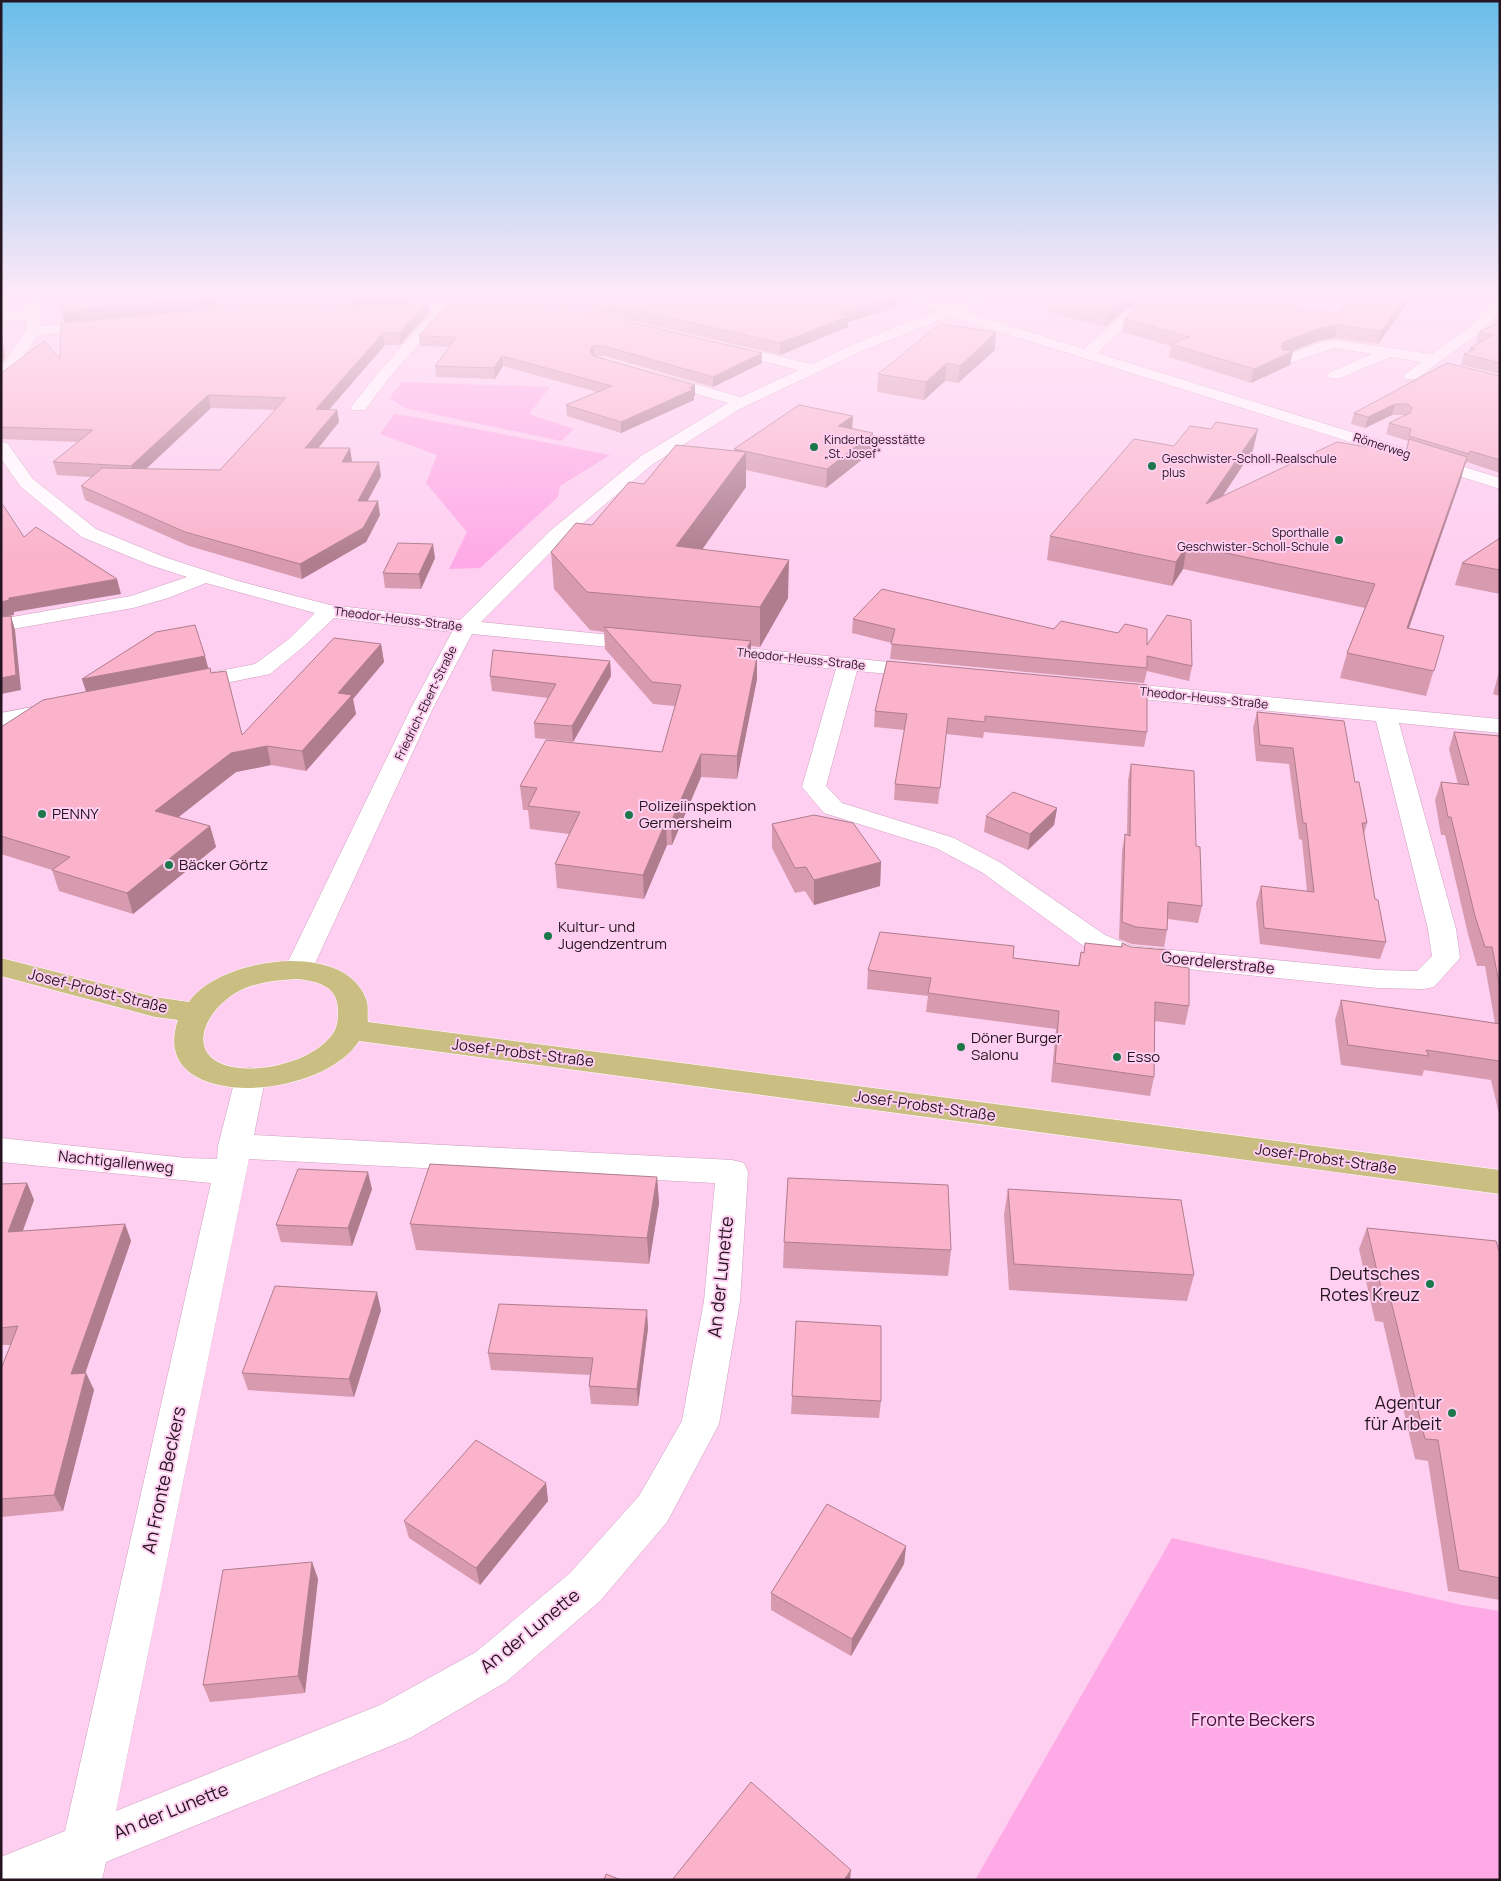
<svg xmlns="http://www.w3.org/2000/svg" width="1501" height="1881" viewBox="0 0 1501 1881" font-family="Manrope,sans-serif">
	<rect width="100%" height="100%" fill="#fecff0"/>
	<g fill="#feaae6">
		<path d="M402 382 550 387 529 414 574 429 561 441 405 408 389 398Z"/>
		<path d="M394 414 414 417 610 455 560 486 558 497 480 568 449 569 467 532 426 483 437 455 380 434Z"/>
		<path d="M1172 1538 1462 1605 1500 1611V1880H975Z"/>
	</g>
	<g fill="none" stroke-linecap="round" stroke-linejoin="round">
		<defs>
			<g id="minor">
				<path d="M29 295H43L40 326 99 321 106 325 99 329 38 335 6 382 1 384V367L26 331 27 319 1 321V313L28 310Z"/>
				<path d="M893 295H914L949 306 977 295H996L995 298 963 311 1084 349 1127 310H1137L1139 313 1137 316 1097 353 1500 478V489L950 316 864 350 738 410 653 464 564 539 481 622 641 638 648 640 652 644 648 648 641 650 472 634 434 706 312 970 308 976 298 979 288 976 284 970 412 706 452 632 334 618 303 647 270 674 192 690 184 688 181 683 184 678 255 664 289 639 315 613 206 583 168 598 133 608 1 631V619L131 596 187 577 150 565 82 537 21 487 1 459V442L7 443 33 479 96 529 164 557 238 581 330 605 460 620 550 531 641 456 728 403 655 382 652 379 655 376 660 374 741 397 799 370 721 351 719 348 721 345 726 344 812 364 854 344 937 311 894 298Z"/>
				<path d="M1258 295H1271L1265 304 1260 305 1253 301Z"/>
				<path d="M1500 300V312L1478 334 1416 379H1406L1403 376 1421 362 1391 357 1340 378H1330L1327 375 1330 372 1372 354 1335 348 1287 364 1282 363 1280 360 1282 357 1318 343 1335 340 1432 354 1468 328 1495 301Z"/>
				<path d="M426 302 482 306 489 310 482 314 447 312 388 379 365 410H353L351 407 378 373 433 311 391 314 384 310 391 306Z"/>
				<path d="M714 645 931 666 934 671 931 676 923 677 857 671 826 786 842 803 954 838 1001 863 1105 935 1132 946 1378 970 1417 971 1432 956 1428 929 1376 721 1110 696 1102 694 1099 689 1102 684 1110 682 1500 719V733L1399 723 1456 929 1460 958 1434 987 1424 989 1378 988 1128 963 1085 947 983 873 936 848 824 813 802 787 836 669 707 655 703 651 707 647Z"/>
				<path d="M54 703 62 705 65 710 62 715 1 727V713Z"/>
				<path d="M250 1068 261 1071 265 1079 254 1135 732 1160 744 1163 748 1172 740 1301 719 1424 667 1522 600 1601 506 1682 410 1738 106 1862 102 1880H1V1857L65 1831 211 1183 1 1162V1138L186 1158 217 1159 218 1146 235 1079 239 1071ZM249 1159 715 1183 704 1301 682 1421 639 1496 570 1573 476 1652 380 1705 116 1811Z"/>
			</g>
			<path id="major" d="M1 958 155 997 189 1002C219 958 344 939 366 999 369 1006 367 1015 368 1022L1500 1170V1194L359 1041C321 1102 146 1112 178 1020L155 1017 1 976ZM298 979C321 982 339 987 338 1013 338 1021 337 1028 332 1035 313 1060 269 1071 239 1068 182 1061 202 1011 239 991 257 982 278 980 298 979Z"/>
		</defs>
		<use href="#minor" stroke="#cea1c0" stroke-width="1"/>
		<use href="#major" stroke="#fff" stroke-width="1"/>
		<use href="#minor" fill="#fff" fill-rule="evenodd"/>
		<use href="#major" fill="#cabe82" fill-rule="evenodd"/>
	</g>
	<g fill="#d79aaf" fill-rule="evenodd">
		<path d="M61 295H431L432 301H428L429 312 400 345H385L329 410H337L339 422 318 448H350L351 462 381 476 367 501 380 515 366 542 302 579 189 546 85 500 81 486 91 477 57 475 53 462 78 442 1 439V372L60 359 352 308 278 305 220 308 64 322ZM211 408 275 410 220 470 146 469Z"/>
		<path d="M447 295H901L900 302 897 303V307L848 322V327L780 355 575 307 450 302Z"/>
		<path d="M1051 295H1235L1232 298 1338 314 1352 295H1453L1447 306 1409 301 1378 344 1335 338 1318 341 1292 351H1293L1290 365 1251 383 1169 357 1171 346 1122 332 1124 319 1135 309 1133 307 1126 309 1105 327 1046 311 1048 298Z"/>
		<path d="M447 304 762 353V363L713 387 605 356H595L695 395 694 396V400L621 433 567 416 566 405 597 392 503 366 495 379 436 377 435 366 450 347 420 346 419 336Z"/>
		<path d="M1500 322V374L1461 365 1464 354 1469 352 1470 348 1479 343 1476 342 1479 332Z"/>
		<path d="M995 350 958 383 945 381 924 400 877 392 878 374Z"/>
		<path d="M1500 376V473L1467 462 1465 465 1409 628 1444 636 1426 696 1340 678 1347 653 1365 608 1183 569 1172 586 1047 560 1050 536 1174 446 1253 450 1222 497 1405 454 1408 441 1386 434 1389 423 1405 415H1392L1365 428 1351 424 1354 413Z"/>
		<path d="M852 428 873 433V451L826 488 746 470V487L702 549 788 598 760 647 751 646V657H757V679L737 779 701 777 672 845H667L644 899 557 888 555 864 569 834 530 829 528 810H523L520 786 662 752 675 706 653 704 605 649 604 632 590 630 554 589 551 552 592 525 644 484 734 451V449Z"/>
		<path d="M1500 538V594L1455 585 1462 563Z"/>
		<path d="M435 558 421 589 385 588 383 573Z"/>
		<path d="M853 619 1054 629 1147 645 1192 666 1189 681 1147 671 1144 683 890 659 892 643 852 633Z"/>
		<path d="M381 644 384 662 353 699 356 714 306 771 271 765 236 772 178 817 210 826 216 847 133 914 59 891 52 870 1 854V727L86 692 82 679 208 668 242 735Z"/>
		<path d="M610 661 611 676 573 742 535 738 534 723 548 698 492 691 490 676Z"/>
		<path d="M887 661 1147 732 1144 747 984 732 983 738 946 734 938 804 894 800 895 784 905 730 874 727 875 711Z"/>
		<path d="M1500 668V696L1493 694Z"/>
		<path d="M1257 712 1355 782 1367 823 1364 834 1375 899 1386 942 1380 959 1260 944 1256 903 1261 886 1307 891 1302 840 1299 839 1289 764 1256 761 1253 728Z"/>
		<path d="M1454 732 1500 736V1118L1491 1080 1424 1070 1422 1076 1341 1065 1335 1020 1341 1000 1495 1023 1485 966H1477L1468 934 1445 835H1441L1435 800 1441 782 1458 784 1449 749Z"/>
		<path d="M1131 764 1196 846 1202 906 1198 923 1168 919 1167 930 1164 947 1132 944 1119 939 1122 851 1125 834 1127 835 1128 780Z"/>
		<path d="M1057 808 1054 825 1028 850 984 832 986 816Z"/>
		<path d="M772 824 881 862 880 886 814 905 805 891 795 893 772 848Z"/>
		<path d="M1122 943 1166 965 1189 1006 1185 1025 1155 1021 1154 1077 1150 1096 1051 1082 1056 1029 926 1012 928 996 867 989 868 970 1013 958 1078 966 1081 952 1084 953 1121 947Z"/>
		<path d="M657 1177 659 1203 649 1264 416 1250 410 1224Z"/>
		<path d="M27 1183 34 1200 22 1231 125 1224 131 1241 85 1373H86L94 1390 63 1511 1 1517V1369L11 1345H1V1184Z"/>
		<path d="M372 1189 352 1246 281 1242 276 1225Z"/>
		<path d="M1008 1189 1194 1275 1187 1301 1009 1290 1004 1215Z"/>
		<path d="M1367 1228 1500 1254V1600L1448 1591 1428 1461 1415 1459 1383 1322 1375 1321 1359 1249Z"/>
		<path d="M784 1242 951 1250 948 1276 783 1268Z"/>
		<path d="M381 1310 354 1397 248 1390 242 1373Z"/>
		<path d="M648 1328 638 1406 591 1404 589 1386 590 1375 491 1370 488 1353Z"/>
		<path d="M792 1396 881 1401 879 1418 791 1414Z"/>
		<path d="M546 1483 548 1501 480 1585 409 1538 404 1521Z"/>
		<path d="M906 1546 904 1564 851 1656 771 1610V1593Z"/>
		<path d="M312 1562 318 1579 305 1693 210 1702 203 1685Z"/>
	</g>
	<g fill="#af7d8e">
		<path d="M372 295H431L432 301H428L429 312 400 345 399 333 352 308 350 297Z"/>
		<path d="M892 295H901L900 302 897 303V307L848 322V327L780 355V343L838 314Z"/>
		<path d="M1135 295 1133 307 1126 309 1105 327 1107 314 1128 296Z"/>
		<path d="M1224 295H1235L1221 309 1223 296Z"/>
		<path d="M1408 295H1411L1409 301 1378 344 1381 331Z"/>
		<path d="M1450 295H1453L1447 306Z"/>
		<path d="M218 297 220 308 64 322 61 311Z"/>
		<path d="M1 324 5 358 1 364Z"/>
		<path d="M1338 325 1335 338 1318 341 1280 356 1293 351 1290 365 1251 383 1254 369 1281 347 1283 342 1321 328Z"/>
		<path d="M996 332 995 350 958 383 960 366Z"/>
		<path d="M383 333 385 345 318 422 316 409Z"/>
		<path d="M593 346 594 356 590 360V350Z"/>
		<path d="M762 353V363L713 387V377Z"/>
		<path d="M502 356 503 366 495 379 494 368Z"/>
		<path d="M947 363 945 381 924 400 926 382Z"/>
		<path d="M695 385V395L694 396V400L621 433V422Z"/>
		<path d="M208 395 211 408 134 480 131 466Z"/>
		<path d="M1395 404 1392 415 1365 428 1368 417Z"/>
		<path d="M337 410 339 422 308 461 305 448Z"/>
		<path d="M853 416 852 434 838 426Z"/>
		<path d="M1258 429 1253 450 1202 527 1206 504Z"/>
		<path d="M873 433V451L826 488 827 469Z"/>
		<path d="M350 448 352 461 344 475 342 462Z"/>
		<path d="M746 452V487L678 584 676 546Z"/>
		<path d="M1467 457 1461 479 1400 653 1407 628Z"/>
		<path d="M379 462 381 476 360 515 358 501Z"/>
		<path d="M378 501 380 515 366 542 302 579 300 564Z"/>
		<path d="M433 544 435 558 421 589 419 574Z"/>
		<path d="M1187 545 1183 569 1172 586 1176 562Z"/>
		<path d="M789 560 788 598 760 647V607Z"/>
		<path d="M117 579 121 594 14 612V615L1 617V602L9 598Z"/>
		<path d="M11 616 15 630 21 690 1 694V678Z"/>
		<path d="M751 641V663L742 656Z"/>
		<path d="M381 644 384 662 353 699 356 714 306 771 302 751 338 693Z"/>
		<path d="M205 656 209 671 87 694 82 679Z"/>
		<path d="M757 657V679L737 779V756Z"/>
		<path d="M610 661 611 676 573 742 572 726Z"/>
		<path d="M267 746 271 765 236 772 161 831 155 811 231 753Z"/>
		<path d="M701 754V777L672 845 671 822Z"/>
		<path d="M1057 808 1054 825 1028 850 1030 834Z"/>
		<path d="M666 821 667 845 644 899 643 875Z"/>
		<path d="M210 826 216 847 133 914 127 893Z"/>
		<path d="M881 862 880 886 814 905V880Z"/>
		<path d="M368 1172 372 1189 352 1246 348 1228Z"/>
		<path d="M657 1177 659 1203 649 1264 647 1238Z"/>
		<path d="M27 1183 34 1200 16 1250 8 1232Z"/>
		<path d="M125 1224 131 1241 79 1391 71 1374Z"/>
		<path d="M377 1292 381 1310 354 1397 349 1379Z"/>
		<path d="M647 1310 648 1328 638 1406 637 1389Z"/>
		<path d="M86 1373 94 1390 63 1511 54 1495Z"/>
		<path d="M546 1483 548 1501 480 1585 476 1568Z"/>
		<path d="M906 1546 904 1564 851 1656 852 1639Z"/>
		<path d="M312 1562 318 1579 305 1693 298 1676Z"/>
		<path d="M851 1870 850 1880H844Z"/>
	</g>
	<g fill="#fab3cb" stroke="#af7d8e">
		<path d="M61 295H257L218 297 61 311Z"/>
		<path d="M300 295H372L350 297Z"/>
		<path d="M548 295H895L897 296 838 314 849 316 780 343 575 296Z"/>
		<path d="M1051 295H1131L1128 296 1107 314 1048 298Z"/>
		<path d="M1136 295H1224L1223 296 1338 314 1352 295H1408L1381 331 1338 325 1321 328 1283 342 1281 347 1283 350 1293 351 1254 369 1171 344 1190 337 1124 319 1143 301 1142 299Z"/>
		<path d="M428 301 399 333H383L316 409 337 410 305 448H350L342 462H379L358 501H378L363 528 300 564 185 532 81 486 102 468 220 470 286 398 208 395 131 466 53 462 93 430 1 427V372H3L44 341 60 359 61 323 218 309 276 306 350 309Z"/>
		<path d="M447 304 574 309 762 353 713 377 604 346H593L590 350 593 356 695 385 689 388 694 389 621 422 566 405 612 386 502 356 494 368 435 366 457 337 419 336Z"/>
		<path d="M1500 322V363L1464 354 1475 349 1470 348 1493 335 1479 332Z"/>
		<path d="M940 324 996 332 960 366 947 363 926 382 878 374Z"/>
		<path d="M1447 363 1500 376V460L1470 451 1469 454 1409 436 1411 429 1389 423 1410 413 1412 408 1408 404H1395L1368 417 1354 413Z"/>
		<path d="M799 405 853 416 838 426 873 433 827 469 734 449Z"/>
		<path d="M1216 422 1258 429 1206 504 1337 442 1406 454 1409 439 1467 457 1407 628 1444 636 1434 671 1347 653 1375 584 1187 545 1176 562 1050 536 1134 439 1174 446 1190 426 1211 429Z"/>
		<path d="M676 445 746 452 676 546 789 560 760 607 587 592 551 552 576 523 592 525 629 482 644 484Z"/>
		<path d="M1 504 3 505 24 537 36 527 117 579 9 598V600L1 602Z"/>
		<path d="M1500 538V570L1462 563Z"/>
		<path d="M398 543 433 544 419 574 383 573Z"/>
		<path d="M882 589 1054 629 1061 621 1118 633 1125 624 1147 629V645L1167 615 1191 620 1192 666 1147 656V668L891 644 895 629 853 619Z"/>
		<path d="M11 616 16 675 1 678V617Z"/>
		<path d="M195 625 205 656 82 679 156 632Z"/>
		<path d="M604 627 751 641 742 656 757 657 737 756 701 754 671 822 666 821 643 875 555 864 580 812 528 806 537 788 520 786 546 740 662 752 681 685 652 682Z"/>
		<path d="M334 638 381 644 338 693 352 695 302 751 267 746 231 753 155 811 210 826 127 893 52 870 70 857 1 836V727L43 700 210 668 211 673 226 671 242 735Z"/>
		<path d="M493 650 610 661 572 726 534 723 556 684 490 676Z"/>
		<path d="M887 661 1147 685V732L985 716V722L948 718 940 788 895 784 907 714 875 711Z"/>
		<path d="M1257 712 1344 721 1355 782H1359L1367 823H1362L1375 899 1378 900 1386 942 1264 928 1261 886 1314 892 1306 823H1303L1293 748 1260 745Z"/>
		<path d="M1454 732 1500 736V988L1492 947H1485L1475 916 1451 817H1448L1441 782 1469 785Z"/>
		<path d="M1131 764 1194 771 1196 846 1200 847 1202 906 1168 902 1167 930 1136 927 1122 922 1125 834 1130 836Z"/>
		<path d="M1013 792 1057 808 1030 834 986 816Z"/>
		<path d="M814 815 853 823 881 862 814 880 806 867 795 868 772 824Z"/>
		<path d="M880 932 1014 946 1013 958 1079 966 1081 952 1084 953 1085 943 1122 947V943L1131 947 1167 950 1166 965 1189 968V1006L1155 1002 1154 1077 1055 1063 1059 1011 928 993 931 978 868 970Z"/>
		<path d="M1341 1000 1500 1024V1063L1499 1061 1426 1050 1429 1056 1348 1045Z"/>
		<path d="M430 1164 657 1177 647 1238 410 1224Z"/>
		<path d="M298 1169 368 1172 348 1228 276 1225Z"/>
		<path d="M788 1178 948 1185 951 1250 784 1242Z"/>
		<path d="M27 1183 8 1232 125 1224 71 1374 86 1373 54 1495 1 1499V1369L18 1326 1 1328V1184Z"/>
		<path d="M1008 1189 1181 1200 1194 1275 1014 1264Z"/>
		<path d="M1367 1228 1496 1241 1500 1254V1578L1459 1570 1438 1440 1425 1439 1391 1301H1384Z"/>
		<path d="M275 1286 377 1292 349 1379 242 1373Z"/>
		<path d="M499 1304 647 1310 637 1389 589 1386 593 1358 488 1353Z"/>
		<path d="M796 1321 881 1326V1401L792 1396Z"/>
		<path d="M476 1440 546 1483 476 1568 404 1521Z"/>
		<path d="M827 1504 906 1546 852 1639 771 1593Z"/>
		<path d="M312 1562 298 1676 203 1685 223 1570Z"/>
		<path d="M751 1782 851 1870 844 1880H672Z"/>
		<path d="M606 1874 621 1880H604Z"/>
	</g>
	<linearGradient id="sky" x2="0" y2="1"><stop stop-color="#69bde9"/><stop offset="0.53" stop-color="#ffe9f8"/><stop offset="1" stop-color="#ffe9f8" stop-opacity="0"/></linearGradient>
	<rect width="1501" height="559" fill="url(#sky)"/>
	<g fill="#1c774b" stroke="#fecff0" stroke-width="2">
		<circle cx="814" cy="447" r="5"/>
		<circle cx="1152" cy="466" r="5"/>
		<circle cx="1339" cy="540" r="5"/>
		<circle cx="42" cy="814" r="5"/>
		<circle cx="629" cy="815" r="5"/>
		<circle cx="169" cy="865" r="5"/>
		<circle cx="548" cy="936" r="5"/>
		<circle cx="961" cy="1047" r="5"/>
		<circle cx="1117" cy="1057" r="5"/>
		<circle cx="1430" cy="1284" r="5"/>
		<circle cx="1452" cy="1413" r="5"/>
	</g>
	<g text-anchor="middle" stroke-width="4" stroke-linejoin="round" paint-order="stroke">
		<g font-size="12" fill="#251520" stroke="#fecff0" text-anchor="start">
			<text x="824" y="444">Kindertagesstätte<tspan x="824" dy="14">„St. Josef“</tspan></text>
			<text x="1162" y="463">Geschwister-Scholl-Realschule<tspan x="1162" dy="14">plus</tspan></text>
			<text x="1329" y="537" text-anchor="end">Sporthalle<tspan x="1329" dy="14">Geschwister-Scholl-Schule</tspan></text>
		</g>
		<g font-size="12" fill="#251520" stroke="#fecff0">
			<text transform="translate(1382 446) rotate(18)" y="4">Römerweg</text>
			<text transform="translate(398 619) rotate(7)" y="4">Theodor-Heuss-Straße</text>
			<text transform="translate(801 659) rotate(6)" y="4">Theodor-Heuss-Straße</text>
			<text transform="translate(1204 698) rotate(6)" y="4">Theodor-Heuss-Straße</text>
			<text transform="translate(426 703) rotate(-64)" y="4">Friedrich-Ebert-Straße</text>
		</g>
		<g font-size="15" fill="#251520" stroke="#fecff0" text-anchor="start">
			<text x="639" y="811">Polizeiinspektion<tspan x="639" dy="17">Germersheim</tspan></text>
			<text x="52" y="819">PENNY</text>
			<text x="179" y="870">Bäcker Görtz</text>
			<text x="558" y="932">Kultur- und<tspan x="558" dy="17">Jugendzentrum</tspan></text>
			<text x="971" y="1043">Döner Burger<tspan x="971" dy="17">Salonu</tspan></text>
			<text x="1127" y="1062">Esso</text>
		</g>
		<g font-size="15" fill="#251520" stroke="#fecff0">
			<text transform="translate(1218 963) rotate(6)" y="5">Goerdelerstraße</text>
			<text transform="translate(98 991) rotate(14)" y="5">Josef-Probst-Straße</text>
			<text transform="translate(523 1053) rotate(7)" y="5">Josef-Probst-Straße</text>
			<text transform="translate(925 1106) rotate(8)" y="5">Josef-Probst-Straße</text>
			<text transform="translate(1326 1159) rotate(8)" y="5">Josef-Probst-Straße</text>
			<text transform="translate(116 1162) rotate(6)" y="5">Nachtigallenweg</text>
		</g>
		<g font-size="18" fill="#251520" stroke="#fecff0" text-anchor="end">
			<text x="1420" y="1280">Deutsches<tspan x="1420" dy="21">Rotes Kreuz</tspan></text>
			<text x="1442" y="1409">Agentur<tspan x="1442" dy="21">für Arbeit</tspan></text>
		</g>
		<g font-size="18" fill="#251520" stroke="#fecff0">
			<text transform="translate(721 1277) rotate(-84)" y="6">An der Lunette</text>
			<text transform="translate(164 1480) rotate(-78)" y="6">An Fronte Beckers</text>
			<text transform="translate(530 1631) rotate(-39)" y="6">An der Lunette</text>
			<text transform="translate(171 1811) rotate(-22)" y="6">An der Lunette</text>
		</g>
		<g font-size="18" fill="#490d3d" stroke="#fecff0">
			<text x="1253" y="1726">Fronte Beckers</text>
		</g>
	</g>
	<rect width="1501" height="1881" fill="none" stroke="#251520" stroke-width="5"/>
</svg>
